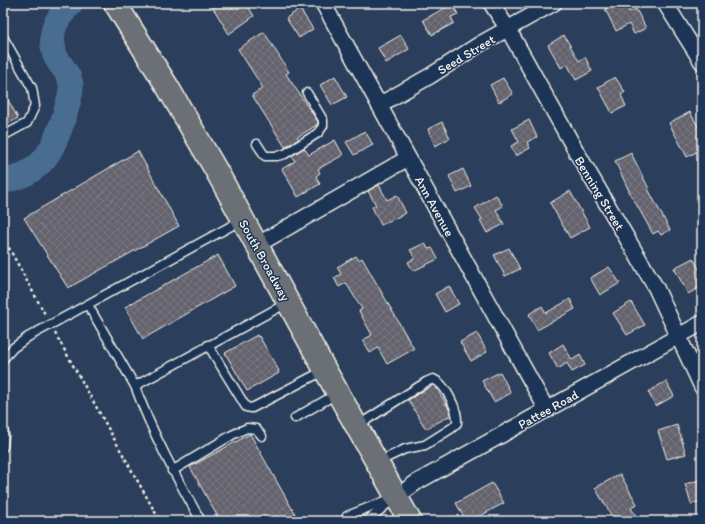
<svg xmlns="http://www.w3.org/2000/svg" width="705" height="524" viewBox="0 0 705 524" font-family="Itim,sans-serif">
	<defs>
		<pattern id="building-cross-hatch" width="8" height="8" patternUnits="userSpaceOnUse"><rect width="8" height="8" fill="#63626d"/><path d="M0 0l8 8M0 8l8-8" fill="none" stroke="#7a7982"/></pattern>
	</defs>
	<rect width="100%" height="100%" fill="#2b3e5b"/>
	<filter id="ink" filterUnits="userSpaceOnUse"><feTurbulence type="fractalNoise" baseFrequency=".025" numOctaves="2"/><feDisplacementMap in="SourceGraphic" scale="8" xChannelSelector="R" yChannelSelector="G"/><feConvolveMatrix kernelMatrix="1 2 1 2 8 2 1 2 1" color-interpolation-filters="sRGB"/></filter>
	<g filter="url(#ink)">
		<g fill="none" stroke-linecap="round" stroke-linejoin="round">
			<path stroke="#496d90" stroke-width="25" d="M3 181C43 174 54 149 65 114 67 105 72 94 71 84 69 72 59 65 55 55 54 52 54 49 53 46 50 26 59 17 71 3"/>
		</g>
		<g fill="url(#building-cross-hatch)" stroke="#f4f1e8">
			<path d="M210 3H246L254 16 229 34Z"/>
			<path d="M452 4 458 14 451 17 454 23 432 35 423 20Z"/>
			<path d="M615 4 617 8 625 4 630 12 636 9 646 28 634 34 629 24 616 31 605 9Z"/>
			<path d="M300 9 313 29 299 38 286 18Z"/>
			<path d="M264 32 289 72 286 74 318 122 317 125 297 137 299 139 285 147 252 95 263 88 238 49Z"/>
			<path d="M401 35 409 49 386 63 378 48Z"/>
			<path d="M564 35 579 61 585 57 592 71 576 80 567 64 561 68 548 45Z"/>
			<path d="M335 76 347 97 332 105 320 85Z"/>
			<path d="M615 77 625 92 621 95 626 106 612 113 598 87Z"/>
			<path d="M503 78 513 94 499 102 490 85Z"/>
			<path d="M3 91 18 118 3 127Z"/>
			<path d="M690 112 702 134V149L687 157 669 123Z"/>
			<path d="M529 120 537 137 527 142 530 148 516 156 511 146 519 142 512 129Z"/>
			<path d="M442 122 450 138 435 146 428 129Z"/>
			<path d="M365 131 373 145 354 155 346 142Z"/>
			<path d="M335 140 343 155 318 169 320 173 316 176 320 184 298 197 282 169 295 161 291 156 304 148 309 155Z"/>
			<path d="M138 151 179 226 68 288 24 218Z"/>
			<path d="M631 153 649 189H648L670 230 661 235 658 231 653 234 630 193 615 161Z"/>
			<path d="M463 169 471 186 457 193 449 176Z"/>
			<path d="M379 185 387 200 397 195 406 213 381 225 372 207 376 205 368 191Z"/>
			<path d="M570 191 590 227 570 238 550 203Z"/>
			<path d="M496 195 503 206 496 210 504 224 487 233 480 220 482 219 475 208Z"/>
			<path d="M425 243 428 249 432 248 438 259 413 271 408 262 415 258 410 250Z"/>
			<path d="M509 248 520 269 505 276 494 255Z"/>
			<path d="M218 255 235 286 143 339 125 307Z"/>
			<path d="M356 256 359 260 362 258 414 349 387 364 378 348 370 353 363 340 372 335 359 311 362 309 346 283 339 287 334 278 341 274 337 267Z"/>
			<path d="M693 258 702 274V286L688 294 674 268Z"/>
			<path d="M609 267 620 283 600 295 590 278Z"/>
			<path d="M449 286 459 304 445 312 435 294Z"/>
			<path d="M570 299 575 309 537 330 529 314 542 306 546 313Z"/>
			<path d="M631 302 645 325 627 335 613 313Z"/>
			<path d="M477 333 487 352 471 361 460 342Z"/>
			<path d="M257 335 258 337 259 336 279 371H278L279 373 247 391 225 353Z"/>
			<path d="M563 344 572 360 580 355 585 365 572 372 567 363 558 369 549 353Z"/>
			<path d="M500 372 511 393 494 402 482 381Z"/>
			<path d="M666 381 674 396 656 406 648 392Z"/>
			<path d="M433 385 437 389 448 407 451 415 426 429 408 400Z"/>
			<path d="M677 425 686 454 667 459 658 431Z"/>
			<path d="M250 434 299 521H220L190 467Z"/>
			<path d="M620 474 637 504 631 508 639 521H615L595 488Z"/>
			<path d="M700 480 702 489V501L691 504 685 484Z"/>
			<path d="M492 483 504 503 471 521H466L456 503Z"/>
		</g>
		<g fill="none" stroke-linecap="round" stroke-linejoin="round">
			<defs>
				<g id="service">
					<path d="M3 37 32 88 35 106 27 123 3 136"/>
					<path d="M257 144 265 156H277L285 154 318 133 323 126V120L307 93"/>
					<path d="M88 305 135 386 287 303"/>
					<path d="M208 345 246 407 252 408 325 370"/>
					<path d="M3 359 13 348 28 337 242 220"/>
					<path d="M135 386C152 433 176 477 201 521"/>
					<path d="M295 418 338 393"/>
					<path d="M357 426 426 382 433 379C446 384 458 410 457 423L452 428 425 445 405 449 378 462"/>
					<path d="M3 428 4 435 3 447"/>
					<path d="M172 471 232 435 247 428 256 429 262 436"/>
					<path d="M347 516 395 497"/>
					<path d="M367 521 391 501"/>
				</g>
				<g id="minor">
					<path d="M323 3 547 410"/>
					<path d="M491 3 508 29 576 151 656 288 702 387"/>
					<path d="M665 3 702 62"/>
					<path d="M379 105 430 76 480 44 554 3"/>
					<path d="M257 245 408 158"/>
					<path d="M396 497 417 482 702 323"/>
				</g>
				<path id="primary" d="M115 3 167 86 216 170 325 370 410 521"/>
			</defs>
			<use href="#service" stroke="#f4f1e8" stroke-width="11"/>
			<use href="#minor" stroke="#f4f1e8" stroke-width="18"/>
			<use href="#primary" stroke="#f4f1e8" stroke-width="25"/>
			<g stroke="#f4f1e8" stroke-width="2.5" stroke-dasharray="3 3" stroke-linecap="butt">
				<path d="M3 237 46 316"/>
				<path d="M55 333 160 521"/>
			</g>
			<use href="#service" stroke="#1d3557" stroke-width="8"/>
			<use href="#minor" stroke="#1d3557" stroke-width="15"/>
			<use href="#primary" stroke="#6a7074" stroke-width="22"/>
		</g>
	</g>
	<g text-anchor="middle" stroke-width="3" stroke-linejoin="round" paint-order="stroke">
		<g font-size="13" fill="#f4f1e8" stroke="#1d3557">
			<text transform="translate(466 54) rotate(-31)" y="5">Seed Street</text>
			<text transform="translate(600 193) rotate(59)" y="5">Benning Street</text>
			<text transform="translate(435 206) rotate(61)" y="5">Ann Avenue</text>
			<text transform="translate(265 260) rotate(61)" y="5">South Broadway</text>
			<text transform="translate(548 409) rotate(-29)" y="5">Pattee Road</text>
		</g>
	</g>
	<rect width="705" height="524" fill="none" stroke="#1d3557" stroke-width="16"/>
	<rect x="8" y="8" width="689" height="508" fill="none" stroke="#f4f1e8" stroke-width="1.5" filter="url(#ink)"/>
</svg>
